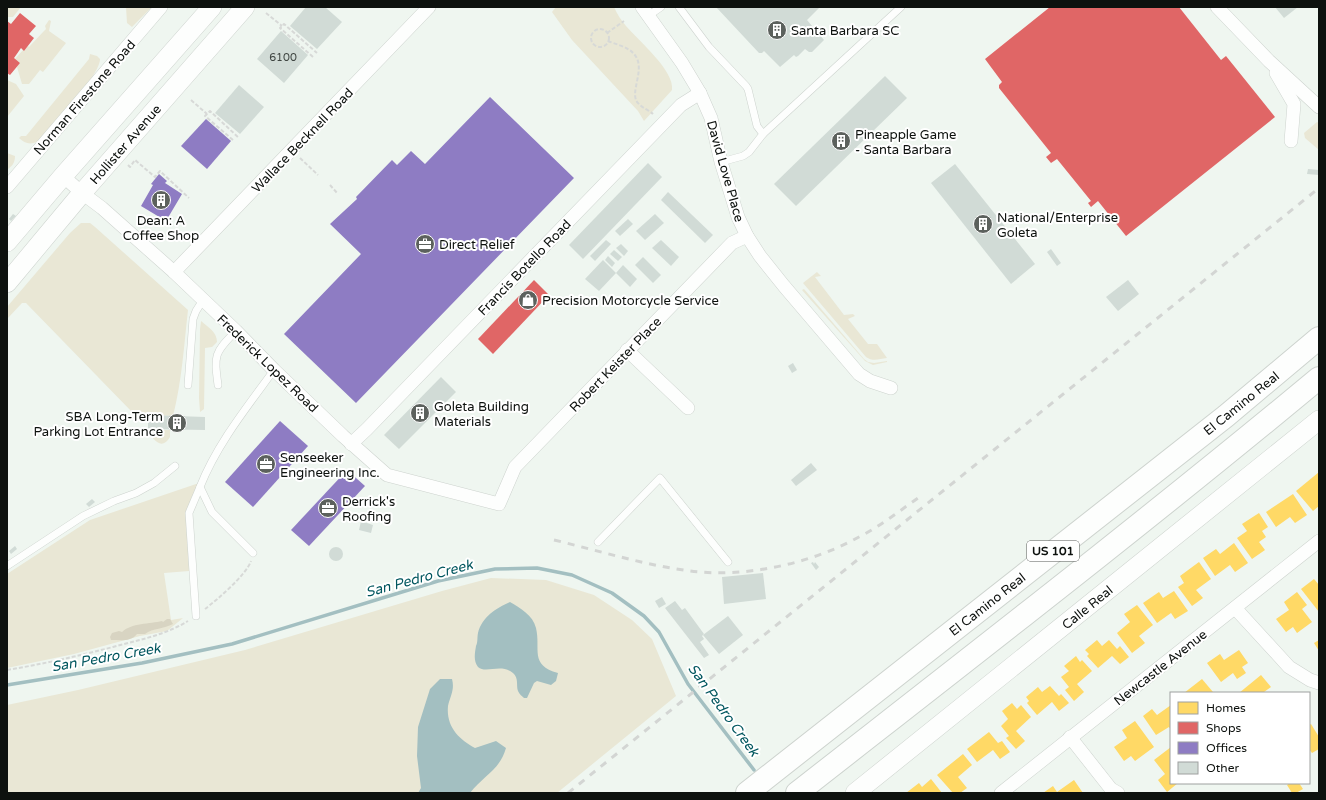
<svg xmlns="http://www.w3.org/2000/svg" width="1326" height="800" viewBox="0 0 1326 800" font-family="'Varela Round',sans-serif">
	<rect width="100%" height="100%" fill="#eff6f0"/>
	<g fill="#e9e7d5">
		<path d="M7 7H21L13 17H7Z"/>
		<path d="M126 7H152L132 27 127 23Z"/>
		<path d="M556 7H614C617 14 621 20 626 26 638 40 675 71 672 90L644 121 638 111 572 40 552 12Z"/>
		<path d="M49 20 51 21 49 31 66 43 43 72 40 70 29 84H22L17 67 20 63 15 59 23 50 24 51 28 46 29 47 44 31 46 29 45 26Z"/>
		<path d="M90 54 97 56 100 59C100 76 52 126 39 141 31 145 25 144 19 138L21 136H26L89 59Z"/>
		<path d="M7 80 16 84 24 96 7 117Z"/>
		<path d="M1317 122 1319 123V150L1305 138 1304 133Z"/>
		<path d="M7 153 15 156C15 163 12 166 7 170Z"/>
		<path d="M81 223H90L95 227 188 310C184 345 182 381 173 416L148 415 139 420 133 413 26 303H22L7 319V307L70 233Z"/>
		<path d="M817 272 821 276 815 277 844 315 853 314 855 316 848 319 868 344H877L887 358C879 359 873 362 866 357L803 283Z"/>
		<path d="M804 289 864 359 868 362 874 363 887 361V362L873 365 865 361 802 290Z"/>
		<path d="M201 321C208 327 217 332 217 342L212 347 205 348 204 409 200 412 199 398 200 329Z"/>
		<path d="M146 430H170V437C161 452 153 438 146 430Z"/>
		<path d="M199 483 187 511 189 571 164 573 171 620 183 618 167 631 140 636 74 654 7 668V574L90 520Z"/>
		<path d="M491 578 546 580 594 595 632 620 652 639 676 696 557 793H7V705L78 690 245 650 442 591Z"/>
	</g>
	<path fill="#d8d4c2" d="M167 619H170L173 624C164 629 153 628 145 634H137C131 642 121 640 111 640L110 637 112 633 119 631 122 632C131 623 150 624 162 621L163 622Z"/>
	<g fill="#a3bfc1">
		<path d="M510 602C520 608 533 615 536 628 541 649 529 665 558 673L556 681 551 685 537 681 534 683 527 698H524C522 696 519 694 518 691 516 686 519 678 513 673 501 663 486 674 478 667 473 661 475 652 476 646 478 642 477 638 478 633 482 617 496 608 510 602Z"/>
		<path d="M440 679H452C455 690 450 696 448 706 446 727 459 739 475 748L496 741 506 748C500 770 483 776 470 793H418L421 788 417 756 418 727 430 689Z"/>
	</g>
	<g fill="#ffd966">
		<path d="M1319 472V506L1313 511 1296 491Z"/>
		<path d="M1293 494 1307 515 1295 523 1290 517 1276 527 1266 512Z"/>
		<path d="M1259 513 1268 527 1262 531 1266 537 1259 542 1265 550 1252 559 1237 538 1247 531 1242 524Z"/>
		<path d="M1234 543 1248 563 1235 572 1230 565 1215 576 1203 558 1216 549 1220 554Z"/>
		<path d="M1199 562 1211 579 1196 590 1203 598 1192 606 1178 587 1184 583 1180 576Z"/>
		<path d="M1314 579 1319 585V612L1301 589Z"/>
		<path d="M1174 591 1188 611 1175 619 1171 613 1157 623 1143 603 1159 592 1163 598Z"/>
		<path d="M1297 592 1307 605 1302 609 1312 622 1297 633 1293 627 1286 632 1276 619 1289 610 1284 602Z"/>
		<path d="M1137 605 1153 625 1139 636 1145 643 1132 653 1117 633 1130 622 1124 614Z"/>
		<path d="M1097 640 1102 646 1109 640 1117 649 1120 646 1129 657 1120 664 1112 656 1098 668 1087 656 1089 654 1085 650Z"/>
		<path d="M1319 640V651L1314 643Z"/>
		<path d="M1239 650 1248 663 1242 667 1246 673 1237 679 1233 673 1221 682 1207 663 1220 654 1224 660Z"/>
		<path d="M1076 656 1080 662 1082 660 1092 671 1077 684 1084 692 1074 701 1065 690 1069 687 1061 677 1069 671 1064 666Z"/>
		<path d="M1261 675 1271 687 1264 692 1265 693H1239Z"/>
		<path d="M1202 679 1213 692 1211 693H1184Z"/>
		<path d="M1050 686 1059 696 1061 694 1069 703 1059 711 1052 702 1037 715 1027 703 1029 701 1026 697 1038 687 1042 692Z"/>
		<path d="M1012 703 1017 709 1021 705 1031 717 1016 731 1025 741 1016 749 1006 738 1009 736 1001 726 1008 719 1002 711Z"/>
		<path d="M1171 705V730L1169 727 1156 735 1143 716 1152 709 1157 715Z"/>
		<path d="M1135 721 1154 747 1135 761 1131 756 1124 761 1114 747 1127 738 1122 730Z"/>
		<path d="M1311 724 1319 737V749L1312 753 1309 749V725Z"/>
		<path d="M989 732 998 743 1002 741 1010 752 1000 759 993 750 977 762 967 749Z"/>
		<path d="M1171 747V783H1178L1167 792 1158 780 1165 774 1154 760Z"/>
		<path d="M963 754 972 765 958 777 967 788 960 793H953L937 775Z"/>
		<path d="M931 779 942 793H906L919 783 922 787Z"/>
		<path d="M1074 780 1083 793H1043L1053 786 1057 792Z"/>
		<path d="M1290 783H1299L1303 789 1296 793H1292L1287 785Z"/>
	</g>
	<g fill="#e06666">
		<path d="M1050 7H1179L1221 60 1226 56 1275 117 1126 236 1098 201 1091 207 1088 203 1091 201 1057 159 1051 163 1046 157 1051 153 999 88V85L1002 82 985 59Z"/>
		<path d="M20 13 36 26 29 34 34 38 24 51 21 48 14 58 20 63 10 75 7 73V21L11 24Z"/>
		<path d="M534 280 549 295 493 354 478 339Z"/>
	</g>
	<g fill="#8e7cc3">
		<path d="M490 97 574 178 356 403 284 334 361 254 330 224 357 199 356 197 392 160 397 165 411 151 425 164Z"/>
		<path d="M206 119 231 141 207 169 181 146Z"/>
		<path d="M159 174 167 181 165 183 182 194 166 221 141 206 153 185 151 184Z"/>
		<path d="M280 421 308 446 253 507 225 482Z"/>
		<path d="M347 470 365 486 309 546 291 530Z"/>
	</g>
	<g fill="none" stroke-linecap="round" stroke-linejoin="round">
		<path stroke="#a3bfc1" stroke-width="3.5" d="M7 685 142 663 232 644 438 581 495 569 537 568 572 575 612 593 644 616 659 632 688 684 754 770"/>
	</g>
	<g fill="#d1dbd6">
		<path d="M306 7H325L342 22 317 49 290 26Z"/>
		<path d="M716 7H820L807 20 824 40 812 52H809L805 49 798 56 796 57 794 55 780 67 764 51 762 53H759Z"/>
		<path d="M1275 7H1298L1284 18Z"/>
		<path d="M281 31 308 55 284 83 257 59Z"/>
		<path d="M885 76 907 98 796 206 774 184Z"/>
		<path d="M239 85 264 107 240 134 215 113Z"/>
		<path d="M648 163 662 177 583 259 569 245Z"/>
		<path d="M955 164 1035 264 1011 284 931 183Z"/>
		<path d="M1308 169 1319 170V175L1307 174Z"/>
		<path d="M668 192 713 235 705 243 661 200Z"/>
		<path d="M13 214 16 216 11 221 9 219Z"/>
		<path d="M655 214 664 223 645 240 636 231Z"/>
		<path d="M628 219 633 224 620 236 615 231Z"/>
		<path d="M606 240 611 244 595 261 590 256Z"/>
		<path d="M661 240 679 257 671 266 652 248Z"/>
		<path d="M621 244 628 251 624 256 616 248Z"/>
		<path d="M1051 249 1061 263 1057 266 1047 252Z"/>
		<path d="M614 250 622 257 618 261 610 254Z"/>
		<path d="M608 256 615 263 612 267 605 260Z"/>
		<path d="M643 257 661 275 653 283 635 265Z"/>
		<path d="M603 260 616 273 599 291 585 279Z"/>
		<path d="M623 265 637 279 630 287 616 273Z"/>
		<path d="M1128 280 1139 294 1118 311 1106 297Z"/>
		<path d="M793 363 797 370 792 373 788 366Z"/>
		<path d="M441 377 456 392 399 449 384 435Z"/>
		<path d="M148 415 205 417V430L148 429Z"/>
		<path d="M811 463 817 470 796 486 791 480Z"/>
		<path d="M92 499 95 502 89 507 86 504Z"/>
		<path d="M361 521 373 525 371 533 359 530Z"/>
		<path d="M15 546 17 549 11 554 9 551Z"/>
		<circle cx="336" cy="554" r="7"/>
		<path d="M813 562 814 564 815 562 819 567 816 570 811 563Z"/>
		<path d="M763 573 766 599 724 604 722 577Z"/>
		<path d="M662 597 666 604 659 608 655 601Z"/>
		<path d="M675 601 682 610 685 608 704 634 702 636 704 639 700 642 709 655 704 658 665 608Z"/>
		<path d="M728 616 743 635 719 654 703 635Z"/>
	</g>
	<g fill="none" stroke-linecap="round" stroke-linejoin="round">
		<defs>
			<g id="service">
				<path d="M679 7 709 47 746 86 748 89 757 126 763 134"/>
				<path d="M648 16 661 7"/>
				<path d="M721 162 743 156 749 152 763 134 901 7"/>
				<path d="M188 385 193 319 196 311 203 300"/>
				<path d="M218 385C214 355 214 353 236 331"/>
				<path d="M598 542 660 478 728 562"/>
				<path d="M253 553 212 512 200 487C217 444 247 407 274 370"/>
				<path d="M7 566 83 516 114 501 136 493 154 483 175 466"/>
				<path d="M196 616 189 513 200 487"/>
			</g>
			<g id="minor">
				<path d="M642 7 682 63 700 93 711 118 721 162 738 217 747 236 760 256 784 286 859 374 870 381 891 388"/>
				<path d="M1217 7 1269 61 1319 107"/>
				<path d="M1276 73 1294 104 1291 141"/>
				<path d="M63 176 82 193 102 208 174 272 236 331 274 370 343 436 387 475 499 504 515 467 732 243 747 236"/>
				<path d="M7 187 161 7"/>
				<path d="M174 272 429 7"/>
				<path d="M627 350 688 408"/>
				<path d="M351 444 367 429 681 105 700 93"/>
				<path d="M1235 608 1289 667 1310 680 1319 683"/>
				<path d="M1070 737 1111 789 1118 793"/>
				<path d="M1001 793 1319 541"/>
			</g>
			<g id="secondary">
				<path d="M7 242 63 176 212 7"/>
				<path d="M7 283 82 193 245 7"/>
				<path d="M855 793 1319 420"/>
			</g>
			<g id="motorway">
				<path d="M747 793 1226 416 1319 338"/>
				<path d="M797 793C972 656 1148 520 1319 378"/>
			</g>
		</defs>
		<use href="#service" stroke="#cdd3ce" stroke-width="8"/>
		<use href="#minor" stroke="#cdd3ce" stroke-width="14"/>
		<use href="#secondary" stroke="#cdd3ce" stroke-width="20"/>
		<use href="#motorway" stroke="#cdd3ce" stroke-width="24"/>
		<g stroke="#d7d9d7" stroke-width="2" stroke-dasharray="4 2" stroke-linecap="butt">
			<path d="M266 13 282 26"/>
			<circle cx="600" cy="38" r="9"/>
			<path d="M607 33 624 21"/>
			<path d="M608 41C615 44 628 47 633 53 648 67 628 93 638 103 642 108 649 110 653 114"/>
			<path d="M313 57 280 28 284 24 317 53"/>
			<path d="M191 100 207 114"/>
			<path d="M233 140 205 116 210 111 239 138"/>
			<path d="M300 158 318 175"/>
			<path d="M128 165 130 167 135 160 155 177 160 171 189 198"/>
			<path d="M330 185 338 194"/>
			<path d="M205 609C218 599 246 575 251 561"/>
			<path d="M7 670C43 664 78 656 113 647 139 640 165 635 188 621"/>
		</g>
		<use href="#service" stroke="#fdfefd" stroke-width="7"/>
		<use href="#minor" stroke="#fdfefd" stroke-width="13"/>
		<use href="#secondary" stroke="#fdfefd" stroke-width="19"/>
		<use href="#motorway" stroke="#fdfefd" stroke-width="22"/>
		<g stroke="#d3d5d3" stroke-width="3" stroke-dasharray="7 7" stroke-linecap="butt">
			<path d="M554 540C600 551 644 565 690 571 744 578 810 564 857 538 879 527 898 512 918 498"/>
			<path d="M568 793 1319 188"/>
		</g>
	</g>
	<defs>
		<symbol id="building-disc" viewBox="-11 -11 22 22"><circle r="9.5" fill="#5c615d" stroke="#fff"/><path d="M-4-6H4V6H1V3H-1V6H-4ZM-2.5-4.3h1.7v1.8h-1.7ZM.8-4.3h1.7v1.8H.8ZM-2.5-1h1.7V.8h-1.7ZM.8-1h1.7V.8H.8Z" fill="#fff"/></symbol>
		<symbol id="office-disc" viewBox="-11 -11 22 22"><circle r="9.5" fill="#5c615d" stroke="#fff"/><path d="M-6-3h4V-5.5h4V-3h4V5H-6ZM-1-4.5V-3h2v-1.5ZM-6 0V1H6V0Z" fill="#fff"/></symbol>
		<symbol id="shop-disc" viewBox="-11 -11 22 22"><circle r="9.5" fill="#5c615d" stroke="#fff"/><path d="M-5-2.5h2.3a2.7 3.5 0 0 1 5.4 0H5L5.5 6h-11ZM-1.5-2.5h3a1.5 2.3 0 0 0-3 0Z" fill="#fff"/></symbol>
	</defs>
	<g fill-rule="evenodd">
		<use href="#building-disc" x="766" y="19" width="22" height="22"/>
		<use href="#building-disc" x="830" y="130" width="22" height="22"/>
		<use href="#building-disc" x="150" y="189" width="22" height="22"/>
		<use href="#building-disc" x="972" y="213" width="22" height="22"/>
		<use href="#office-disc" x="414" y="233" width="22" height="22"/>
		<use href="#shop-disc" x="517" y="289" width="22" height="22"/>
		<use href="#building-disc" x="409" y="402" width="22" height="22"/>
		<use href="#building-disc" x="166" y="412" width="22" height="22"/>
		<use href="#office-disc" x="255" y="453" width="22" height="22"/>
		<use href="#office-disc" x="317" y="497" width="22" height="22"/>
	</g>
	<g text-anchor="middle" stroke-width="4" stroke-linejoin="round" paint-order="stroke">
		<g font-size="11" fill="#3e4440">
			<text x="283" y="61">6100</text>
		</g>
		<rect fill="#fff" stroke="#565856" stroke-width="1" x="1027" y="541" width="52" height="20" rx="3"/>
		<g font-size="12" font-weight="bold" fill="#0d110e">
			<text x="1053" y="555">US 101</text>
		</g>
		<g font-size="13" fill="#0d110e" stroke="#fff" text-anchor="start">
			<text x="791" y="35">Santa Barbara SC</text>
			<text x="855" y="139">Pineapple Game<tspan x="855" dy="15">- Santa Barbara</tspan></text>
			<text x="997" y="222">National/Enterprise<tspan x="997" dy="15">Goleta</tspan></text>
			<text x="161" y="225" text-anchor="middle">Dean: A<tspan x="161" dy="15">Coffee Shop</tspan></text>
			<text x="439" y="249">Direct Relief</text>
			<text x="542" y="305">Precision Motorcycle Service</text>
			<text x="434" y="411">Goleta Building<tspan x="434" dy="15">Materials</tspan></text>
			<text x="163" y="421" text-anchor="end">SBA Long-Term<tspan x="163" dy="15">Parking Lot Entrance</tspan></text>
			<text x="280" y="462">Senseeker<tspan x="280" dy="15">Engineering Inc.</tspan></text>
			<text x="342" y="506">Derrick's<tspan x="342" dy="15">Roofing</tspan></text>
		</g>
		<g font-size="13" fill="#0d110e" stroke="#fff">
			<text transform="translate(84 97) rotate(-49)" y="5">Norman Firestone Road</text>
			<text transform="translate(302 140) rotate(-46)" y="5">Wallace Becknell Road</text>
			<text transform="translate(125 144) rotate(-49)" y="5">Hollister Avenue</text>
			<text transform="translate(726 171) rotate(74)" y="5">David Love Place</text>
			<text transform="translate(524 267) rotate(-46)" y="5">Francis Botello Road</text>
			<text transform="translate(268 363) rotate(44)" y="5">Frederick Lopez Road</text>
			<text transform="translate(615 364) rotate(-46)" y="5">Robert Keister Place</text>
			<text transform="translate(1241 403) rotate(-39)" y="5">El Camino Real</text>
			<text transform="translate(987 604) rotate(-38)" y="5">El Camino Real</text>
			<text transform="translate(1087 607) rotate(-39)" y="5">Calle Real</text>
			<text transform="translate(1160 667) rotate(-38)" y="5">Newcastle Avenue</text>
		</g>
		<g font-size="14" font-style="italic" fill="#00565e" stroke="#fff">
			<text transform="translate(419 578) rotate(-15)" y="5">San Pedro Creek</text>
			<text transform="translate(106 657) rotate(-10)" y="5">San Pedro Creek</text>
			<text transform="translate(724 710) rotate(54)" y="5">San Pedro Creek</text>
		</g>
	</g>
	<rect width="1326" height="800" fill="none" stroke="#0d110e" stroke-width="16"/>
	<rect x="1170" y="692" width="140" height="92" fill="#ffffff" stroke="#9ea09f"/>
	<rect x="1178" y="702" width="20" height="12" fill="#ffd966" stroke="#9ea09f"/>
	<text x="1206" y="712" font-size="12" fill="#0d110e">Homes</text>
	<rect x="1178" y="722" width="20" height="12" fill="#e06666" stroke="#9ea09f"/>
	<text x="1206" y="732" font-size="12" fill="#0d110e">Shops</text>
	<rect x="1178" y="742" width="20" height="12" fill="#8e7cc3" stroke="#9ea09f"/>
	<text x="1206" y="752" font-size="12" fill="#0d110e">Offices</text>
	<rect x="1178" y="762" width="20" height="12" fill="#d1dbd6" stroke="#9ea09f"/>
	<text x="1206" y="772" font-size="12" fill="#0d110e">Other</text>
</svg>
